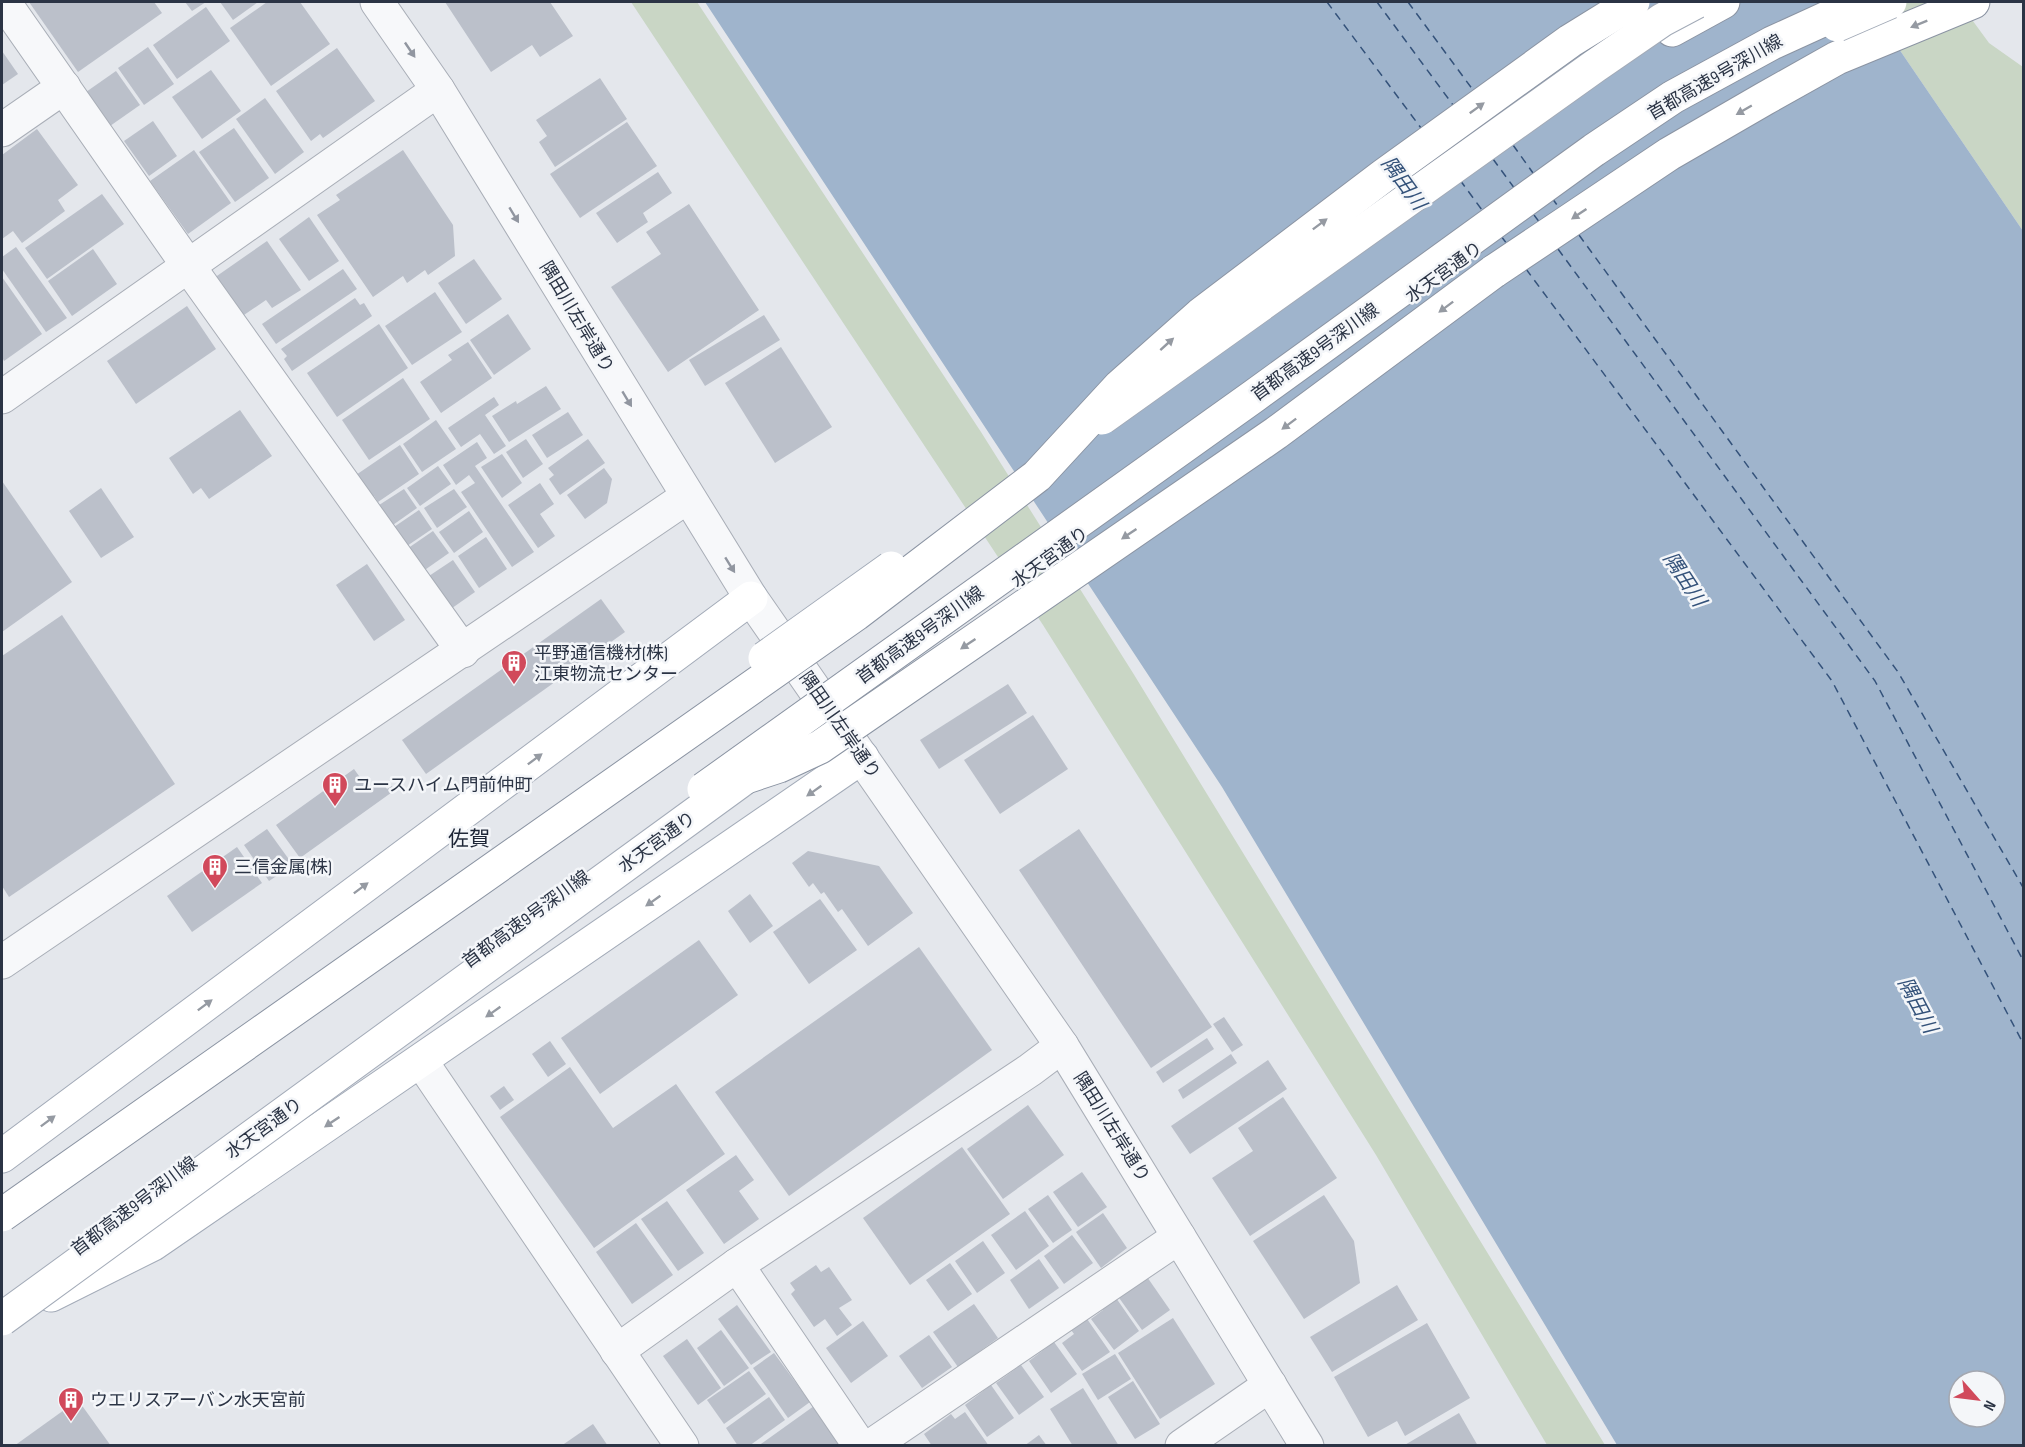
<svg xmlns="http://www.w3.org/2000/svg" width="2025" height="1447" viewBox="0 0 2025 1447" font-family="'Sofia Sans Condensed','Noto Sans JP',sans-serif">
	<rect width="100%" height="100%" fill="#e4e7ec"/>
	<g fill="#c9d6c5">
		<path d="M631 2H697L981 432 1133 673 1605 1445H1547L1376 1155 1043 625Z"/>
		<path d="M1867 2H1959L1989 43 2023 67V231Z"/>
	</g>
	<path fill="#9fb4cc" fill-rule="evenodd" d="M705 2H1867L2023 231V1445H1617L1222 787ZM1959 1381H1995V1417H1959Z"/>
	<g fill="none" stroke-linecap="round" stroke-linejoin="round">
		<g stroke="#34527a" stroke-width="1.5" stroke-dasharray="8 6" stroke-linecap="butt">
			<path d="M1327 2 1421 128"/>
			<path d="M1377 2 1453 105"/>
			<path d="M1408 2 1473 90"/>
			<path d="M1513 145 1533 173"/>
			<path d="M1493 159 1515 189"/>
			<path d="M1460 180 1482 210"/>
			<path d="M1552 198 1560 209"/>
			<path d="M1534 215 1540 223"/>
			<path d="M1579 235 1898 672 2024 889"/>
			<path d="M1501 236 1507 244"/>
			<path d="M1558 249 1875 681 2024 962"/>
			<path d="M1526 269 1832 681 2024 1045"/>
		</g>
	</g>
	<g fill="#bbc0ca">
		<path d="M29 2H154L162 13 78 72Z"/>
		<path d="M185 2H206L192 11Z"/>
		<path d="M220 2H258L233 20Z"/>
		<path d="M267 2H300L330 44 271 86 230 28Z"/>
		<path d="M445 2H550L573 36 540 57 532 45 491 72Z"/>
		<path d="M206 7 230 41 177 79 153 45Z"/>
		<path d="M148 47 174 84 144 105 118 68Z"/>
		<path d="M337 48 375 101 323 138 320 134 311 141 276 91Z"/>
		<path d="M2 51 18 74 2 85Z"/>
		<path d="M211 70 241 111 202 139 172 97Z"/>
		<path d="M116 71 140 105 110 126 86 92Z"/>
		<path d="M600 78 627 119 555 167 539 142 547 136 536 120Z"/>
		<path d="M265 98 304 152 275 174 236 119Z"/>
		<path d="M153 121 177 156 149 176 124 141Z"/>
		<path d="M627 122 657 166 580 218 550 174Z"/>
		<path d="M234 128 269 178 235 202 199 152Z"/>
		<path d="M37 129 78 185 58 200 65 211 22 243 13 231 2 239V155Z"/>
		<path d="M194 150 231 203 188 234 150 181Z"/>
		<path d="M403 150 453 225 455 256 428 275 425 270 407 283 403 276 373 297 317 215 340 200 336 195Z"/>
		<path d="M658 172 672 193 643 213 648 222 617 243 596 213Z"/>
		<path d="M102 194 124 224 47 279 25 248Z"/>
		<path d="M689 204 759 310 668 372 611 287 661 254 646 232Z"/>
		<path d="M309 217 339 261 309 281 279 239Z"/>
		<path d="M267 241 301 290 272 308 266 300 241 317 214 278Z"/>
		<path d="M16 247 67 318 46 332 2 269V257Z"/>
		<path d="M93 249 117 284 72 316 48 281Z"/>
		<path d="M474 259 502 299 466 324 438 283Z"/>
		<path d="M343 269 357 289 276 344 262 324Z"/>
		<path d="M2 277 42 334 4 361 2 357Z"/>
		<path d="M435 292 462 332 412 365 385 326Z"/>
		<path d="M355 298 360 305 364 303 372 316 292 371 284 359 287 356 281 349Z"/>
		<path d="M187 306 216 349 136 404 107 361Z"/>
		<path d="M508 314 531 349 494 375 470 340Z"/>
		<path d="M764 315 780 340 705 386 689 360Z"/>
		<path d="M379 324 408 368 337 417 307 373Z"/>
		<path d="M468 342 492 378 441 413 420 382 452 360 448 355Z"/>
		<path d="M781 347 832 427 775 463 725 383Z"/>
		<path d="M403 378 430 419 369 460 342 420Z"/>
		<path d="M546 386 561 409 509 442 492 416 516 401 517 404Z"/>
		<path d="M494 397 499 405 485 415 506 446 494 454 480 434 461 447 448 428Z"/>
		<path d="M240 410 272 456 209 499 201 488 193 494 169 458Z"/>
		<path d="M568 412 583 435 547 458 532 435Z"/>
		<path d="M436 420 456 449 422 472 403 444Z"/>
		<path d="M526 439 543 464 523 478 506 452Z"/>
		<path d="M588 439 605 463 560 495 549 479 554 475 548 468Z"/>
		<path d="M477 442 487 458 475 466 534 552 512 567 461 492 475 483 469 475 456 485 443 465Z"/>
		<path d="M400 445 419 474 378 502 374 496 369 499 353 477Z"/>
		<path d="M502 454 522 483 502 498 481 467Z"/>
		<path d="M438 466 451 484 420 506 407 488Z"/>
		<path d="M604 468 612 479 607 503 585 519 567 495Z"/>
		<path d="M2 481 72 582 2 632Z"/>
		<path d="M540 483 554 504 540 514 555 536 538 548 508 505Z"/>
		<path d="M101 488 134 537 101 558 69 511Z"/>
		<path d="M404 489 417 508 390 527 376 507Z"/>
		<path d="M454 489 467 507 437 528 424 508Z"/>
		<path d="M419 510 432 529 404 548 391 529Z"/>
		<path d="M469 511 483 532 454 553 439 532Z"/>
		<path d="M433 531 449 553 419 574 404 551Z"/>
		<path d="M486 537 507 569 479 588 458 556Z"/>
		<path d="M453 560 475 592 445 613 423 580Z"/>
		<path d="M367 564 405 620 374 641 336 585Z"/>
		<path d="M601 599 625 632 426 774 402 740Z"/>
		<path d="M62 615 175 784 9 897 2 886V656Z"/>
		<path d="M1008 684 1027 713 939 769 920 740Z"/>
		<path d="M1033 715 1068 769 1000 814 964 760Z"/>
		<path d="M354 769 369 790 381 781 387 789 392 786 395 790 300 858 276 825Z"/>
		<path d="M267 829 293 865 269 881 244 845Z"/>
		<path d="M1079 829 1212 1027 1151 1068 1019 870Z"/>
		<path d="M237 847 262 883 192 932 167 896Z"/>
		<path d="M808 851 879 866 913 913 868 946 842 909 838 912 824 892 821 894 813 883 809 887 792 863Z"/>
		<path d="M750 894 773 926 750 943 728 911Z"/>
		<path d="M820 899 857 950 809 984 773 932Z"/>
		<path d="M699 940 738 995 600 1094 561 1038Z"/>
		<path d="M919 947 992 1050 789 1196 715 1092Z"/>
		<path d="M1224 1017 1243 1045 1232 1052 1213 1024Z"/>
		<path d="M1207 1038 1214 1049 1163 1083 1156 1072Z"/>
		<path d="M550 1041 566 1064 548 1077 532 1054Z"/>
		<path d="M1231 1054 1237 1063 1183 1099 1178 1090Z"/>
		<path d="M1268 1060 1287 1089 1190 1154 1171 1126Z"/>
		<path d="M570 1067 613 1128 676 1084 725 1154 594 1248 500 1117Z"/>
		<path d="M504 1086 514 1100 500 1110 490 1096Z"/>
		<path d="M1283 1097 1337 1178 1250 1236 1212 1178 1253 1151 1238 1128Z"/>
		<path d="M1028 1105 1064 1155 1003 1199 967 1149Z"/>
		<path d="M962 1147 1010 1214 910 1285 863 1218Z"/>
		<path d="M736 1155 754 1180 739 1191 759 1219 724 1244 686 1190Z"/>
		<path d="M1082 1172 1107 1207 1078 1227 1053 1192Z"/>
		<path d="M1048 1195 1072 1230 1053 1243 1028 1209Z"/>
		<path d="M1324 1195 1354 1241 1360 1283 1304 1319 1253 1241Z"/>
		<path d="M667 1201 704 1253 678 1271 641 1219Z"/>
		<path d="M1025 1211 1049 1246 1016 1270 991 1235Z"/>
		<path d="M1103 1213 1127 1248 1101 1268 1076 1232Z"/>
		<path d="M636 1223 673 1275 632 1304 596 1252Z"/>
		<path d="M1072 1235 1093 1263 1064 1284 1044 1256Z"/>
		<path d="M983 1241 1005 1273 977 1293 955 1261Z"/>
		<path d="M1039 1259 1059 1288 1029 1309 1010 1280Z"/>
		<path d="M950 1263 972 1294 948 1311 926 1280Z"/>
		<path d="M816 1265 821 1272 829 1267 852 1300 839 1308 852 1325 837 1336 825 1319 814 1327 791 1294 795 1290 790 1283Z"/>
		<path d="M1145 1274 1170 1310 1142 1330 1117 1295Z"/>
		<path d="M1397 1285 1418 1320 1332 1372 1310 1337Z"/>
		<path d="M1114 1295 1139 1331 1114 1350 1091 1319 1103 1310 1100 1305Z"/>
		<path d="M974 1304 998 1338 958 1367 933 1332Z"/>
		<path d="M737 1305 771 1352 751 1365 718 1319Z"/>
		<path d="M1085 1316 1110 1352 1082 1371 1062 1343 1074 1334 1069 1327Z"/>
		<path d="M1173 1318 1215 1384 1160 1419 1118 1353Z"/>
		<path d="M863 1321 888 1356 851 1383 826 1348Z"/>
		<path d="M1427 1323 1470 1398 1405 1436 1397 1421 1368 1437 1334 1377Z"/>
		<path d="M721 1330 749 1368 724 1386 697 1348Z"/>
		<path d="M929 1335 952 1367 922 1388 899 1356Z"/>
		<path d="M687 1339 721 1388 698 1405 663 1356Z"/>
		<path d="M1054 1342 1077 1374 1051 1393 1029 1361Z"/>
		<path d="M774 1353 810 1402 788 1418 753 1368Z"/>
		<path d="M1115 1354 1131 1379 1098 1400 1082 1374Z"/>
		<path d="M1021 1365 1044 1397 1019 1415 996 1383Z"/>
		<path d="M749 1371 766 1394 724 1424 707 1400Z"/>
		<path d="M1133 1381 1160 1424 1135 1439 1108 1397Z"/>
		<path d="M991 1385 1014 1418 987 1437 965 1405Z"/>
		<path d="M1083 1388 1119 1446H1073L1050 1409Z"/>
		<path d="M769 1397 785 1420 749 1446H738L726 1428Z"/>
		<path d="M78 1400 111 1446H14Z"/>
		<path d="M814 1406 842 1446H758Z"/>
		<path d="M965 1412 989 1446H932L924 1434 951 1414 955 1419Z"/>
		<path d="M1459 1413 1478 1446H1403Z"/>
		<path d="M593 1424 608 1446H561Z"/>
		<path d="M1039 1435 1047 1446H1024Z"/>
	</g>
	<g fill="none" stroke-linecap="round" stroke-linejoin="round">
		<defs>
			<g id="minor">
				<path d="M4 2 189 267 463 651"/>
				<path d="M377 2 438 90 751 598 1062 1046 1307 1446"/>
				<path d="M2 130 64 87"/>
				<path d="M2 397 438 90"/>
				<path d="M2 962 687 497"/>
				<path d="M421 1061 682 1446"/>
				<path d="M737 1265 860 1446"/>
				<path d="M617 1351 737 1265 1030 1070 1062 1046"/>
				<path d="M871 1446 1179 1237"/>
				<path d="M1182 1446 1270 1385"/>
			</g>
			<g id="major">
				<path d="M2 1156 751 598"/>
				<path d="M51 1295 153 1244 862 757"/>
			</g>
			<g id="highway">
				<path d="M1672 30 1723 2"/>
				<path d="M1493 272 1669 154 1764 99 1837 58 1973 2"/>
			</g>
		</defs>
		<use href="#minor" stroke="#a9aeb7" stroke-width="35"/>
		<use href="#major" stroke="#a3abb8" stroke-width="35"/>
		<use href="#highway" stroke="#8b94a3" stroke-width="35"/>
		<use href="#minor" stroke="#f7f8fa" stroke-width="33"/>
		<use href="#major" stroke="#fff" stroke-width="33"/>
		<use href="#highway" stroke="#fff" stroke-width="33"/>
		<defs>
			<g id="major-bridge">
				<path d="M1837 25 1890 2"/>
				<path d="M1102 418 1595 66 1662 20 1696 2"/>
				<path d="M765 658 891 568"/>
				<path d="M2 1319 743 779"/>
			</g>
			<g id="highway-bridge">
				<path d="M728 783 779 766 820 747 1276 433 1493 272"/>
				<path d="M704 789 1254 396 1594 150 1673 97 1772 43 1862 2"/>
				<path d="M2 1215 856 614 1037 476 1120 386 1200 315 1383 176 1570 41 1633 2"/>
			</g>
		</defs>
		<use href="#major-bridge" stroke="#a3abb8" stroke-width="35" stroke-linecap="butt"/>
		<use href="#highway-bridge" stroke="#8b94a3" stroke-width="35" stroke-linecap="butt"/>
		<use href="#major-bridge" stroke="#fff" stroke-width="33"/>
		<use href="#highway-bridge" stroke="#fff" stroke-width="33"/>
	</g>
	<defs><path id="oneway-solid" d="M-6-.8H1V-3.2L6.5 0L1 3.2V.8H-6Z" transform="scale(1.5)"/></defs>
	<g fill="#959aa2">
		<use href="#oneway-solid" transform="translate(1919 24) rotate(158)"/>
		<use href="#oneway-solid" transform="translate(1477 108) rotate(-36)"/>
		<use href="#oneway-solid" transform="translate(1744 110) rotate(150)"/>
		<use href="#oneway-solid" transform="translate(1579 214) rotate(146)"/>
		<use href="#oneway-solid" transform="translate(1320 224) rotate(-37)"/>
		<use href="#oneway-solid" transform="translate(1446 307) rotate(143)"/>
		<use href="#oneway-solid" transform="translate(1167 344) rotate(-42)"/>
		<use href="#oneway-solid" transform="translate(1289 424) rotate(143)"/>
		<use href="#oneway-solid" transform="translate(1129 534) rotate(146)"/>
		<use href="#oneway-solid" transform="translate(968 644) rotate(146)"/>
		<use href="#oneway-solid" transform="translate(535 759) rotate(-37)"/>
		<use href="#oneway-solid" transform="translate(814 791) rotate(145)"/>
		<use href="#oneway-solid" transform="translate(361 888) rotate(-37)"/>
		<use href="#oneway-solid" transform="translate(653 901) rotate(145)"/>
		<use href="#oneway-solid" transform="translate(205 1005) rotate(-37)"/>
		<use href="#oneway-solid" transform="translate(493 1012) rotate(145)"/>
		<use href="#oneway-solid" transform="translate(48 1121) rotate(-37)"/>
		<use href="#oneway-solid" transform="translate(332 1122) rotate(146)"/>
	</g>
	<g fill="#9196a0">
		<use href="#oneway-solid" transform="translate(410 50) rotate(56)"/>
		<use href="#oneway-solid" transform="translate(514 215) rotate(59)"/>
		<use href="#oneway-solid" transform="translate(627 399) rotate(59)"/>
		<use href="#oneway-solid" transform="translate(730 565) rotate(58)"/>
	</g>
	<defs>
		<symbol id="building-pin" viewBox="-11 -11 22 30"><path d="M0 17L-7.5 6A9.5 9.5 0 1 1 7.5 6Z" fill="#d1495b" stroke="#f4f6f9"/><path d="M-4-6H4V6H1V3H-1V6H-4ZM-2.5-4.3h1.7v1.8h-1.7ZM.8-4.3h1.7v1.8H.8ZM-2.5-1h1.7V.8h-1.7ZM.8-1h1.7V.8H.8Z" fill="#fff"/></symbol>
	</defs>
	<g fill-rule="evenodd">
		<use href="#building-pin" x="499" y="648" width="30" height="40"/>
		<use href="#building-pin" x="320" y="770" width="30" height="40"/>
		<use href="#building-pin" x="200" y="852" width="30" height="40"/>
		<use href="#building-pin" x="56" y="1385" width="30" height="40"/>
	</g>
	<g text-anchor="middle" stroke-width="5" stroke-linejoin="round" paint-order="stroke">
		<g font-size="18" fill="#2b3445" stroke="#f4f6f9">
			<text transform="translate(1715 77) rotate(-30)" y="6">首都高速9号深川線</text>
			<text transform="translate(1444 272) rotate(-36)" y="6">水天宮通り</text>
			<text transform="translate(577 317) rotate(59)" y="6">隅田川左岸通り</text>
			<text transform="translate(1315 352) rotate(-36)" y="6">首都高速9号深川線</text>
			<text transform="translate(1050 557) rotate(-36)" y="6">水天宮通り</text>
			<text transform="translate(920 635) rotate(-36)" y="6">首都高速9号深川線</text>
			<text transform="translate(840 725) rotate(55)" y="6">隅田川左岸通り</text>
			<text transform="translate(657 842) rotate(-36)" y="6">水天宮通り</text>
			<text transform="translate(526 919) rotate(-36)" y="6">首都高速9号深川線</text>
			<text transform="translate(1112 1127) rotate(58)" y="6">隅田川左岸通り</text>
			<text transform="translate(264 1128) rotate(-36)" y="6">水天宮通り</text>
			<text transform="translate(134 1206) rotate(-37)" y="6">首都高速9号深川線</text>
		</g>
		<g font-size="18" fill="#2b3445" stroke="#f4f6f9" text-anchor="start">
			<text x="534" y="659">平野通信機材(株)<tspan x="534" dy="21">江東物流センター</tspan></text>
			<text x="354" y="791">ユースハイム門前仲町</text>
			<text x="234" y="873">三信金属(株)</text>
			<text x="90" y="1406">ウエリスアーバン水天宮前</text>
		</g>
		<g font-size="20" font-style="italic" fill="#34527a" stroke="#f4f6f9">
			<text transform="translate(1404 183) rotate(54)" y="7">隅田川</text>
			<text transform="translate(1685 579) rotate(57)" y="7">隅田川</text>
			<text transform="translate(1918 1005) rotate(62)" y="7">隅田川</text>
		</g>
		<g font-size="21" fill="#1d2536" stroke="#f4f6f9">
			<text x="469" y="846">佐賀</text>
		</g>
	</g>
	<rect width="2025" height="1447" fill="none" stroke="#2b3445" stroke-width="6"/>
	<g transform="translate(1977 1399) rotate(118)"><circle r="28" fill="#f4f6f9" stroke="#a4a8b1" stroke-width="1.5"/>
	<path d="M0-4.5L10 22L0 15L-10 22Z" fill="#d1495b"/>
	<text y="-9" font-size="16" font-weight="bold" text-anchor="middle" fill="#2b3445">N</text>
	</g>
</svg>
